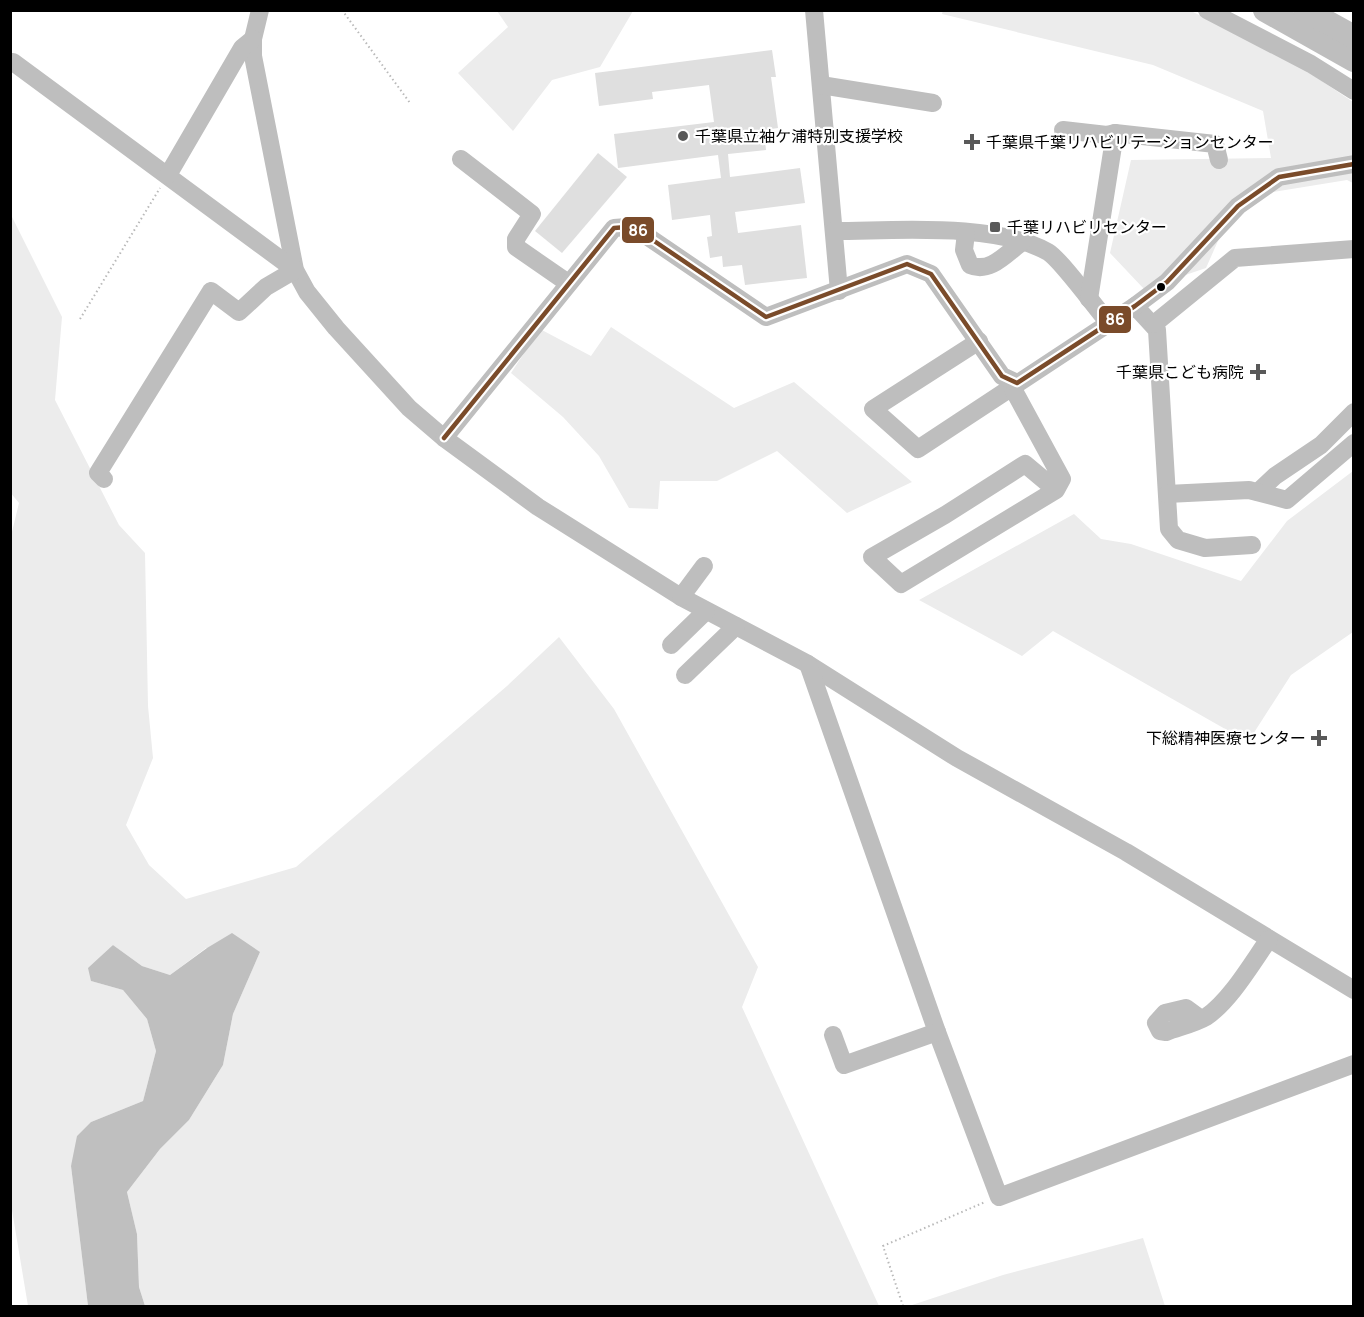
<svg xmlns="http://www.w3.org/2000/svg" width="1364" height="1317" viewBox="0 0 1364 1317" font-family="Manrope,'Noto Sans JP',sans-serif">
	<rect width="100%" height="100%" fill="#fff"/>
	<g fill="#ececec">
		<path d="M943 10 1191 11 1289 59 1353 102V183L1347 180 1237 198 1206 268 1144 289 1110 253 1131 160 1271 158 1263 111 1153 65 942 14Z"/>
		<path d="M497 11H633L600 67 552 80 513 131 458 73 508 27Z"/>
		<path d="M10 213 62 317 55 400 119 525 145 553 148 706 153 758 126 825 149 865 186 899 296 867 507 686 559 637 614 709 758 967 742 1007 879 1306H145L139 1287 137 1234 127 1192 160 1149 189 1120 223 1065 233 1014 260 952 206 948 170 975 142 966 113 945 91 981 123 990 147 1019 156 1051 143 1101 91 1122 71 1166 88 1306H28L10 1198V540L19 503 10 492Z"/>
		<path d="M611 327 734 408 794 382 912 482 847 513 777 451 717 481H660L658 509 629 508 599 456 563 417 511 373 540 329 591 356Z"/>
		<path d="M1353 471V632L1291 675 1248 742 1053 631 1022 656 919 600 1074 514 1101 539 1131 544 1241 581 1287 521Z"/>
		<path d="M1143 1238 1165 1306H909L1003 1275Z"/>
	</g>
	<path fill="#bfbfbf" d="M232 933 260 952 233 1014 223 1065 189 1120 160 1149 127 1192 137 1234 139 1287 145 1306H88L71 1166 77 1136 91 1122 143 1101 156 1051 147 1019 123 990 91 981 88 968 113 945 142 966 170 975 207 948Z"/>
	<g fill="#dfdfdf">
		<path d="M772 50 776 77H771L778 128 764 130 766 150 728 154 730 177 800 168 805 203 735 212 738 233 801 225 807 278 745 285 742 265 723 267 722 256 710 258 707 237 712 236 710 215 672 220 668 185 721 178 718 155 618 168 614 134 714 122 709 85 652 92 653 99 599 106 595 73Z"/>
		<path d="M598 153 627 177 562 253 535 231Z"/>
	</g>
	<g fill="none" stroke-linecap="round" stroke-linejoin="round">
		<g stroke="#b9b9b9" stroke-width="2" stroke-dasharray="1.5 3" stroke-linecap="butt">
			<path d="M342 10 410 103"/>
			<path d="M80 319 160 188"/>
			<path d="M903 1306 883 1246 985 1202"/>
		</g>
		<g stroke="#bebebe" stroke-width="18">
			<path d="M260 10 253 39V56L295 270 307 292 336 328 409 408 444 438 538 507 681 597 808 664 957 758 1126 852 1354 990"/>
			<path d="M814 10 839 291"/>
			<path d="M1207 10 1311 64 1354 91"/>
			<path d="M13 62 295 270 266 287 239 312 211 291 98 473 104 479"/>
			<path d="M821 85 933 103"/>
			<path d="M1063 130 1107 135 1115 133 1215 144 1219 160"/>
			<path d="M461 159 532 214 516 239V247L568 283"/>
			<path d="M168 175 242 48 253 39"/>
			<path d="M834 231C895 231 995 222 1048 252 1060 259 1096 308 1108 322"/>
			<path d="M966 233 964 250 970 265C990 274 1007 253 1022 242"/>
			<path d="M1089 299 1115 133"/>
			<path d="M1135 306 1157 330 1169 529 1178 540 1205 548 1252 545"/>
			<path d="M1154 324 1235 258 1354 249"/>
			<path d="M979 341 873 409 918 449 1135 306 1167 282 1238 206 1279 177 1354 164"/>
			<path d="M1012 387 1062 479 1056 490 901 584 872 557 945 515 1025 464 1056 490"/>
			<path d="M444 438 614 228 627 227 638 230 766 317 907 264 931 274 1002 376 1017 383"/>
			<path d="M1258 492 1275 476 1321 445 1354 412"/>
			<path d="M1167 494 1249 490 1287 500 1354 443"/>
			<path d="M681 597 704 566"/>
			<path d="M671 645 706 611"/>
			<path d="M808 664 937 1032 999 1197 1354 1064"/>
			<path d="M685 675 736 626"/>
			<path d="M1201 1019 1186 1008 1165 1013 1156 1023 1160 1031 1166 1032C1179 1027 1194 1024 1206 1017 1230 1001 1252 963 1269 939"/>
			<path d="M833 1035 844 1065 937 1032"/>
		</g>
		<g stroke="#bebebe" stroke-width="24">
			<path d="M1265 10 1354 60"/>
			<path d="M1305 10 1354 37"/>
		</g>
		<defs>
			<path id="bus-1" d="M444 438 614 228 627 227 638 230 766 317 907 264 931 274 1002 376 1017 383 1135 306 1167 282 1238 206 1279 177 1354 164"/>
		</defs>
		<use href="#bus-1" stroke="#fff" stroke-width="9"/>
		<use href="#bus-1" stroke="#7a4b2a" stroke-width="4.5"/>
	</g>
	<g fill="#595959" stroke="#fff" stroke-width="2">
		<circle cx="683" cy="136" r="6"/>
		<path d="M969 133h6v6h6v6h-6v6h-6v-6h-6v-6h6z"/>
		<rect x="989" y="221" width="12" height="12" rx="3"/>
		<path d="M1255 363h6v6h6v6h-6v6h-6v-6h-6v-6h6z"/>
		<path d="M1316 729h6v6h6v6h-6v6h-6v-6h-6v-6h6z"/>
	</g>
	<circle fill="#000" stroke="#fff" stroke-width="2" cx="1161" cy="287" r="5"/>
	<g text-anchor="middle" stroke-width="4.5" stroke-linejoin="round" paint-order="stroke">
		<g font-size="16" fill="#000" stroke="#fff" text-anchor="start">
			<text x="695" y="142">千葉県立袖ケ浦特別支援学校</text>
			<text x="986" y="148">千葉県千葉リハビリテーションセンター</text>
			<text x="1007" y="233">千葉リハビリセンター</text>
			<text x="1244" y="378" text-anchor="end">千葉県こども病院</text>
			<text x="1306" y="744" text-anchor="end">下総精神医療センター</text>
		</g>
	</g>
	<g stroke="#fff" stroke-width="2">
		<rect x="621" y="216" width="34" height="28" rx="6" fill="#7a4b2a"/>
		<rect x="1098" y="305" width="34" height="29" rx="6" fill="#7a4b2a"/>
	</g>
	<g font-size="16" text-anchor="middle" font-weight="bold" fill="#fff">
		<text x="638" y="236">86</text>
		<text x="1115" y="325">86</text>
	</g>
	<rect width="1364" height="1317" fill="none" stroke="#000000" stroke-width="24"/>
</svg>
